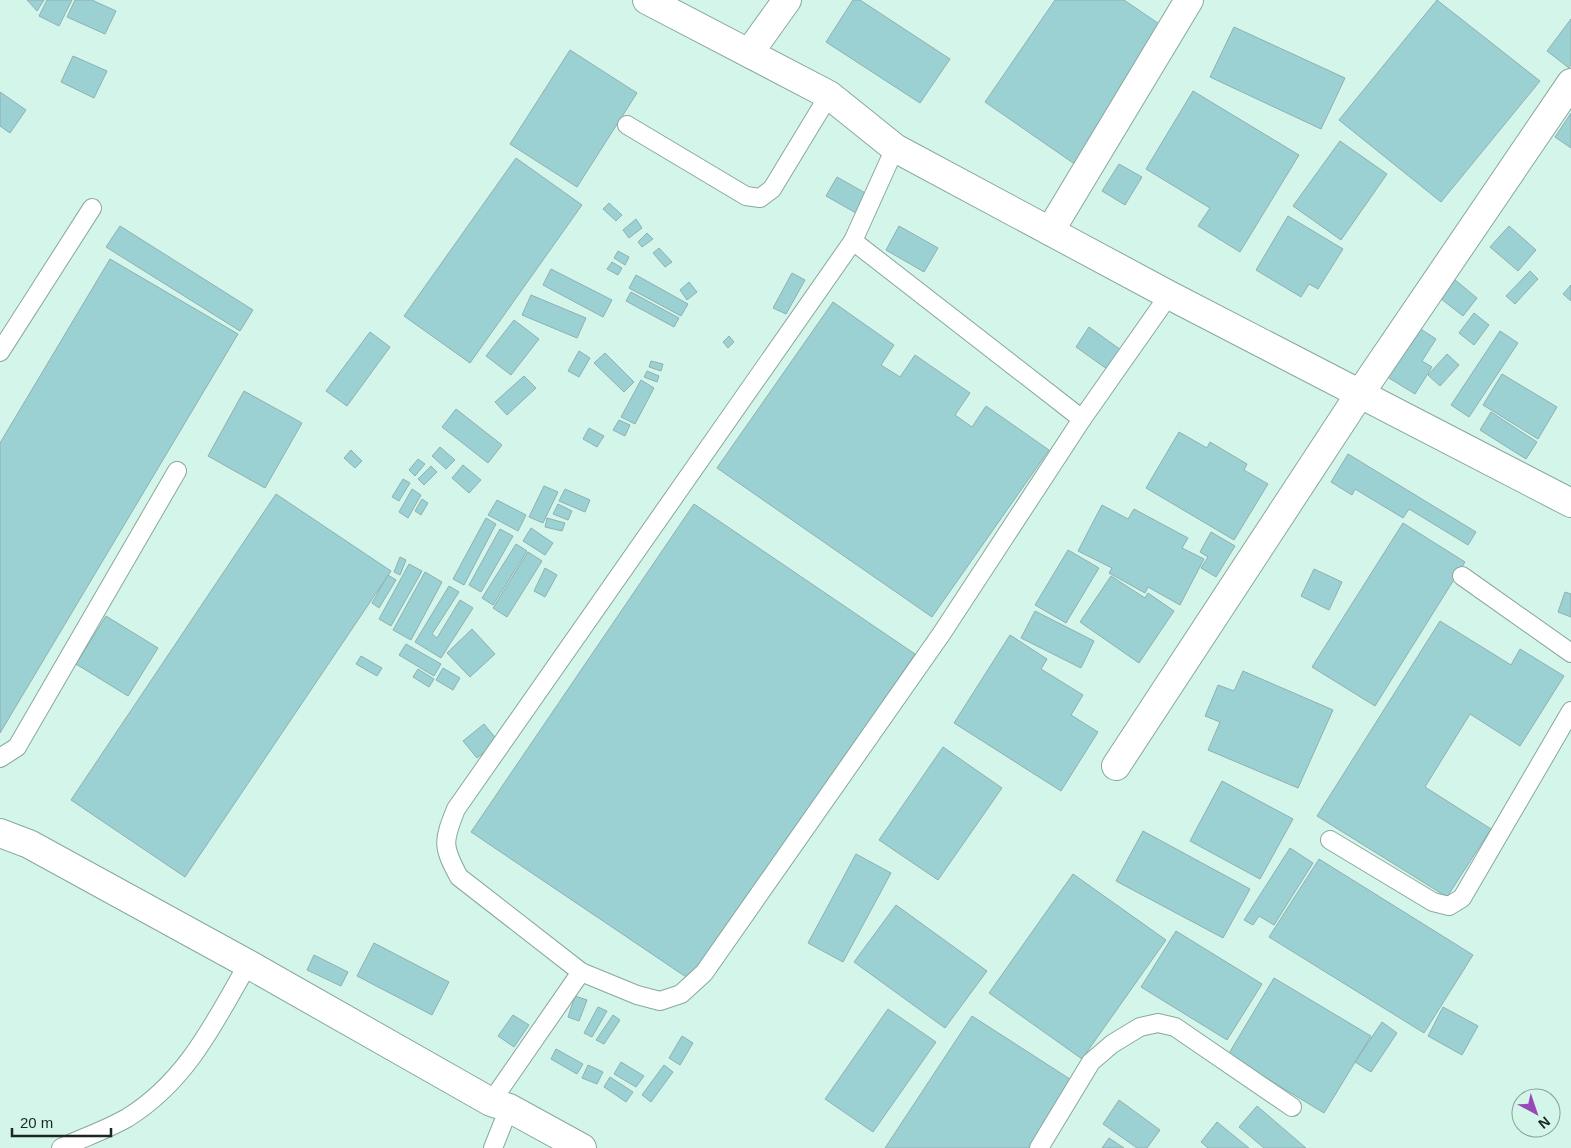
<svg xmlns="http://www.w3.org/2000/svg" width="1571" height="1148" viewBox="0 0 1571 1148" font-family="Arial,sans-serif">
	<rect width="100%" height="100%" fill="#d4f5e9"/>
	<g fill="#9cd1d4" stroke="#8eb0b2">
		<path d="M27 0H44L37 11Z"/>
		<path d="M47 0H72L59 26 39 16Z"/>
		<path d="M75 0H92L116 11 105 34 67 17Z"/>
		<path d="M853 0H860L950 59 920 103 826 42Z"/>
		<path d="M1055 0H1124L1168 30 1076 165 985 102Z"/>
		<path d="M1437 0 1540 81 1441 202 1339 120Z"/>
		<path d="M1571 19V65L1569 68 1547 51Z"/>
		<path d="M1234 27 1345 78 1321 129 1210 77Z"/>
		<path d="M570 50 637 93 577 187 510 144Z"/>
		<path d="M73 56 107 71 94 98 61 82Z"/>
		<path d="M1193 91 1299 155 1240 252 1198 226 1210 208 1146 169Z"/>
		<path d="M0 92 26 110 10 133 0 126Z"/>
		<path d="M1571 113V148L1555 137Z"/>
		<path d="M1340 141 1387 174 1341 240 1293 206Z"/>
		<path d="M516 158 582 205 470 363 404 316Z"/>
		<path d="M1119 164 1142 177 1125 205 1102 191Z"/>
		<path d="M837 177 867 194 856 213 826 196Z"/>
		<path d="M609 203 622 215 616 221 603 209Z"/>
		<path d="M1288 216 1343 249 1318 289 1309 284 1301 297 1256 270Z"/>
		<path d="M636 219 642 228 629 238 623 230Z"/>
		<path d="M120 226 253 310 240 331 106 247Z"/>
		<path d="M899 226 938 248 924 272 886 250Z"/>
		<path d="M1509 226 1536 250 1518 271 1490 247Z"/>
		<path d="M647 233 653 239 642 247 638 242Z"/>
		<path d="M659 248 672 262 665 267 653 253Z"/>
		<path d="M618 251 629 257 625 265 614 258Z"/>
		<path d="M110 259 238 334 0 733V443Z"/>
		<path d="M612 262 622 268 618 275 607 269Z"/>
		<path d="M551 269 612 300 603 317 543 285Z"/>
		<path d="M1530 271 1538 279 1515 304 1506 296Z"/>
		<path d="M792 273 805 280 786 314 773 308Z"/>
		<path d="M636 275 688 304 681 316 629 288Z"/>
		<path d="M1454 279 1477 298 1463 316 1440 298Z"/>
		<path d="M689 282 697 292 687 300 680 290Z"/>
		<path d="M1571 285V301L1563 294Z"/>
		<path d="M631 292 679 318 674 327 626 301Z"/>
		<path d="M531 295 586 318 577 338 522 315Z"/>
		<path d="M833 302 894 345 881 365 900 377 915 355 970 393 955 415 972 427 986 406 1049 450 932 617 717 468Z"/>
		<path d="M1474 313 1489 325 1474 345 1459 333Z"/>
		<path d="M514 320 539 339 511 375 486 356Z"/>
		<path d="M1089 327 1121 350 1107 369 1076 347Z"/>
		<path d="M1419 328 1436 339 1422 361 1432 367 1415 394 1381 373Z"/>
		<path d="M1500 331 1518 343 1469 417 1451 405Z"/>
		<path d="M370 332 390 347 347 406 326 391Z"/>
		<path d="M729 336 734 342 728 348 723 342Z"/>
		<path d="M579 351 590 358 579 377 568 371Z"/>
		<path d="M605 353 634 382 624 392 594 363Z"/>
		<path d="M1447 354 1459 365 1440 386 1428 375Z"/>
		<path d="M651 361 663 364 661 371 649 367Z"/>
		<path d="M647 371 659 376 657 382 644 377Z"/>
		<path d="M1502 374 1557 407 1538 439 1483 405Z"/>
		<path d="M524 376 536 388 507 415 495 402Z"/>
		<path d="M641 380 654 388 635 424 621 417Z"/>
		<path d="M244 391 302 423 265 488 208 456Z"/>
		<path d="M456 409 502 445 488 463 442 427Z"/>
		<path d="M1491 412 1537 442 1526 459 1480 430Z"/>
		<path d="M619 420 630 425 625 436 613 430Z"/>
		<path d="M589 428 604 436 597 447 583 439Z"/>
		<path d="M1179 432 1207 448 1210 442 1247 464 1244 470 1268 484 1234 540 1146 488Z"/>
		<path d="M440 447 455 460 446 469 432 456Z"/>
		<path d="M351 450 362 461 355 468 344 458Z"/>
		<path d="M1348 454 1476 532 1468 545 1409 509 1403 518 1355 489 1352 495 1331 482Z"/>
		<path d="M418 459 425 464 415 476 409 470Z"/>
		<path d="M463 465 481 480 469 493 452 478Z"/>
		<path d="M431 466 437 472 424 485 418 479Z"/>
		<path d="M403 479 410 483 399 501 392 497Z"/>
		<path d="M544 486 558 492 543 523 529 517Z"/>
		<path d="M412 489 421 495 408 518 399 512Z"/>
		<path d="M565 489 590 500 585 512 559 501Z"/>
		<path d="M276 494 391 571 185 877 71 800Z"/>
		<path d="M422 499 428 503 421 515 415 511Z"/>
		<path d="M497 500 526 515 518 531 488 515Z"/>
		<path d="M558 504 572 511 568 520 553 514Z"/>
		<path d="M694 504 915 654 692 981 471 832Z"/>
		<path d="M1102 505 1128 519 1134 509 1188 538 1182 548 1204 559 1180 605 1148 587 1145 593 1109 573 1112 568 1078 551Z"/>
		<path d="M486 518 496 524 464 585 453 579Z"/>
		<path d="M547 518 565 523 562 531 545 527Z"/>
		<path d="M1403 523 1465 562 1375 706 1312 667Z"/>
		<path d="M531 528 553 543 545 555 523 541Z"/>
		<path d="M500 529 513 536 481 592 469 585Z"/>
		<path d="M1211 532 1235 546 1216 577 1201 568 1208 557 1200 552Z"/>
		<path d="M516 544 527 551 493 605 482 598Z"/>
		<path d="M1068 550 1099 568 1066 623 1035 605Z"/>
		<path d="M528 552 542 561 507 617 493 608Z"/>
		<path d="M400 557 406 560 400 575 394 572Z"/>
		<path d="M409 564 422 571 391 626 379 619Z"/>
		<path d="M545 568 557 575 545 597 534 591Z"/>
		<path d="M1314 569 1342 582 1329 610 1301 596Z"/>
		<path d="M425 572 442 582 411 640 393 630Z"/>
		<path d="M388 575 396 580 379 608 372 603Z"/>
		<path d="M1111 576 1145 598 1148 593 1174 611 1139 663 1080 622Z"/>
		<path d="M449 586 459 592 432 634 437 638 460 600 473 608 441 658 415 642Z"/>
		<path d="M1565 592 1571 594V617L1558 612Z"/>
		<path d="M1035 611 1094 641 1081 668 1021 638Z"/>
		<path d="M106 616 158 648 128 696 76 664Z"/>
		<path d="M1440 621 1511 665 1520 649 1564 676 1520 746 1470 714 1425 787 1491 829 1447 897 1317 816Z"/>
		<path d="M472 629 495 654 470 677 447 653Z"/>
		<path d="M1010 635 1047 659 1041 669 1083 695 1071 715 1098 732 1061 791 954 723Z"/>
		<path d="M406 644 441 664 434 676 399 655Z"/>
		<path d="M361 656 382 668 377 676 356 664Z"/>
		<path d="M443 668 460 678 453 690 436 680Z"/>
		<path d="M418 669 434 679 429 687 413 677Z"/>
		<path d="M1243 671 1333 710 1298 788 1208 750 1220 722 1205 716 1218 685 1234 691Z"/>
		<path d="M484 724 498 741 477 758 463 741Z"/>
		<path d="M943 747 1002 788 938 880 879 840Z"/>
		<path d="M1222 781 1293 819 1260 879 1190 841Z"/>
		<path d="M1143 831 1250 889 1223 938 1116 881Z"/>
		<path d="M1290 848 1313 863 1274 925 1259 916 1253 925 1244 920Z"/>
		<path d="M856 854 891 873 843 962 808 943Z"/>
		<path d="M1319 859 1473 955 1424 1033 1269 937Z"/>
		<path d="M1073 874 1166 940 1082 1059 989 993Z"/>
		<path d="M896 905 987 971 945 1028 854 962Z"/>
		<path d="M1176 931 1262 984 1227 1040 1141 987Z"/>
		<path d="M374 943 449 982 432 1015 357 976Z"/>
		<path d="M314 955 348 972 341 986 307 970Z"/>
		<path d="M1274 978 1371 1036 1324 1113 1228 1055Z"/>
		<path d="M575 996 587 1000 579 1021 568 1017Z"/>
		<path d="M598 1007 607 1011 592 1037 584 1033Z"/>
		<path d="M1443 1007 1478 1026 1462 1055 1428 1036Z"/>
		<path d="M888 1009 936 1042 873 1132 825 1099Z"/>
		<path d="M513 1015 529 1025 514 1047 498 1036Z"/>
		<path d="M613 1015 620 1020 604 1044 596 1040Z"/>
		<path d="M972 1016 1073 1081 1029 1148H885Z"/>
		<path d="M1382 1022 1397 1033 1371 1072 1355 1062Z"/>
		<path d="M682 1036 693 1043 680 1065 669 1058Z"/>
		<path d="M556 1049 583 1064 577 1074 551 1059Z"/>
		<path d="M621 1062 644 1076 636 1087 614 1074Z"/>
		<path d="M588 1065 603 1072 597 1084 582 1078Z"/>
		<path d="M664 1065 673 1072 651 1102 642 1095Z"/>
		<path d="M610 1077 633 1092 626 1102 604 1087Z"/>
		<path d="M1119 1100 1160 1130 1147 1148H1137L1103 1124Z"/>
		<path d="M1257 1106 1306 1148H1264L1239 1127Z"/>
		<path d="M1217 1122 1249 1148H1208L1201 1142Z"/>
		<path d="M1109 1138 1124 1148H1102Z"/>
	</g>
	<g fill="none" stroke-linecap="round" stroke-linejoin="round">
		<defs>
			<g id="lane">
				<path d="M627 125 746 196 760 198 772 189 829 95"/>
				<path d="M895 148 853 241 456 809C443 841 442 846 459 877L581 972 637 995 660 1001 681 994 704 973 942 633 1082 419 1169 295"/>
				<path d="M853 241 1082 419"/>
				<path d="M0 352 92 208"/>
				<path d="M1462 576 1571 653"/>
				<path d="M0 758 17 747 177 471"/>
				<path d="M1330 840 1433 902 1449 906 1462 898 1571 711"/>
				<path d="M491 1102 581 972"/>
				<path d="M61 1148C82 1138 106 1130 127 1118 187 1081 214 1023 248 964"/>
				<path d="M493 1148 509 1108"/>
				<path d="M1039 1148 1091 1062 1112 1044 1140 1027 1158 1023 1175 1027 1292 1107"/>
			</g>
			<g id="street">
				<path d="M647 0 829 95 895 148 1169 295 1571 503"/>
				<path d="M749 53 787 0"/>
				<path d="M1050 231 1189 0"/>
				<path d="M1116 766 1359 395 1571 83"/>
				<path d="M0 833 29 844 248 964 491 1102 509 1108 582 1148"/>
			</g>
		</defs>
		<use href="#lane" stroke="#89a89e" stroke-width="20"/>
		<use href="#street" stroke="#89a89e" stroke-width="30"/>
		<use href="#lane" stroke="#fff" stroke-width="18"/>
		<use href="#street" stroke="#fff" stroke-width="28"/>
	</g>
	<g transform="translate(1536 1113) rotate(140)"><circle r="24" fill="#d4f5e9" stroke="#8aa39a"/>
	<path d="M0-4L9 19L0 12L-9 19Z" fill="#9849b9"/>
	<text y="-8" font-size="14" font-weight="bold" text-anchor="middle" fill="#1b2723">N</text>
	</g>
	<path d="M12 1128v8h99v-8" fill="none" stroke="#1b2723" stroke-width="2.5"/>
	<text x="20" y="1128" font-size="15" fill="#1b2723" stroke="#d4f5e9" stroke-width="4" paint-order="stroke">20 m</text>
</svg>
